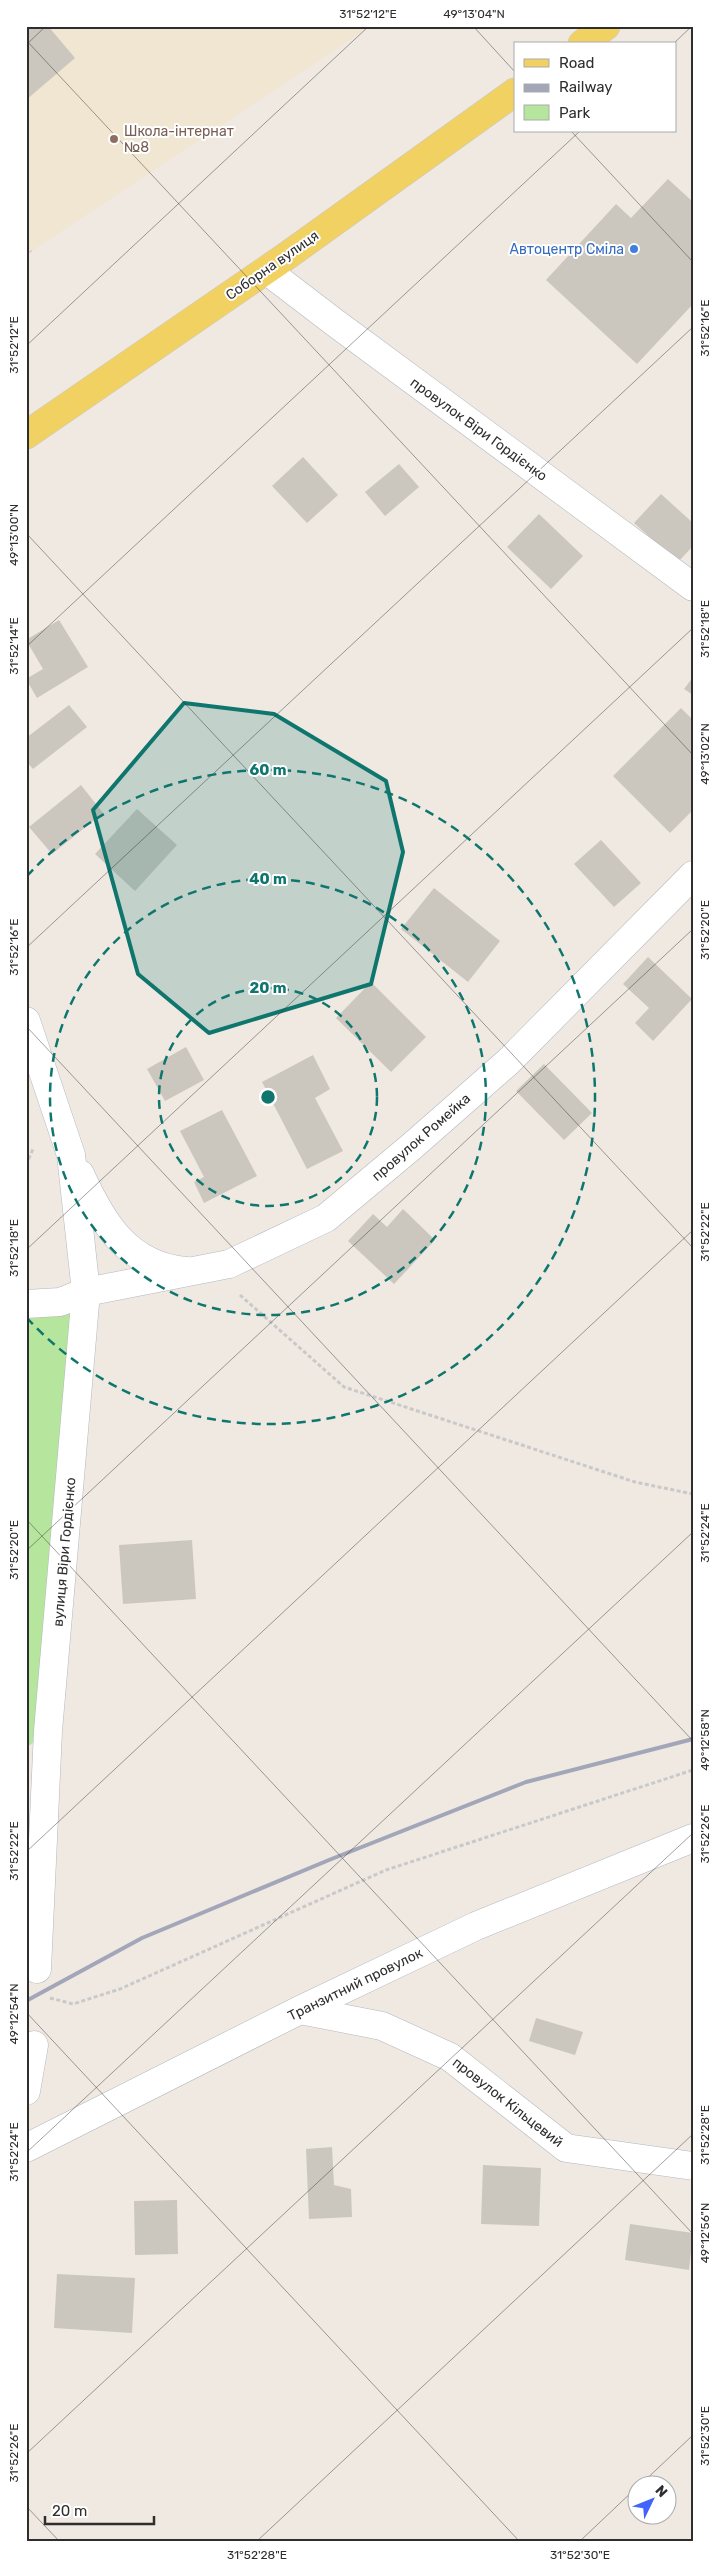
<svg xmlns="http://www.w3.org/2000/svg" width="719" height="2568" viewBox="0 0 719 2568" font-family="Rubik,sans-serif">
	<rect width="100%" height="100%" fill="#efe9e1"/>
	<path fill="#f0e6d1" d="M26 26H371L26 255Z"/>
	<path fill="#b6e59e" d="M75 1295 48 1731 26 1748V1304Z"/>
	<g fill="#cbc7bf">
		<path d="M26 26H48L75 58 26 100Z"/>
		<path d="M668 179 693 202V304L637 364 546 280 616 204 631 218Z"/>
		<path d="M303 457 338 495 307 523 272 486Z"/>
		<path d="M399 464 419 487 385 516 365 492Z"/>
		<path d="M661 494 693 523V546L678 562 634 523Z"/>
		<path d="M539 514 583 556 551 589 507 547Z"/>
		<path d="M59 620 88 667 37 698 26 679 43 669 26 640Z"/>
		<path d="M693 677V695L684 689Z"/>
		<path d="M69 705 87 727 33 769 26 761V738Z"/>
		<path d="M681 708 693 720V751L691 753 693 755V810L670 833 613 776Z"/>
		<path d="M81 785 103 813 52 854 29 827Z"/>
		<path d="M137 809 177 845 135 891 95 854Z"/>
		<path d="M601 840 641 883 614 907 574 864Z"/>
		<path d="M434 888 500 941 468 982 401 929Z"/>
		<path d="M648 957 692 999 653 1041 635 1023 649 1008 623 984Z"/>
		<path d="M371 982 426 1037 391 1072 336 1018Z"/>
		<path d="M186 1047 204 1080 165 1101 147 1069Z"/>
		<path d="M313 1055 330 1089 315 1098 343 1151 307 1169 262 1082Z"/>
		<path d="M544 1064 592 1113 564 1140 516 1091Z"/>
		<path d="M222 1110 257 1176 204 1203 194 1182 204 1177 180 1131Z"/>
		<path d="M403 1209 435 1240 394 1284 348 1241 373 1214 387 1227Z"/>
		<path d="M192 1540 196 1599 123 1604 119 1545Z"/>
		<path d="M536 2018 583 2032 575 2055 529 2041Z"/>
		<path d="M332 2147 334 2185 351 2189 352 2217 309 2219 306 2149Z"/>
		<path d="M483 2165 541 2168 539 2226 481 2224Z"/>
		<path d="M177 2200 178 2254 135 2255 134 2201Z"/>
		<path d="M630 2224 693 2233 689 2270 625 2260Z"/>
		<path d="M57 2274 135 2278 132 2333 54 2328Z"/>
	</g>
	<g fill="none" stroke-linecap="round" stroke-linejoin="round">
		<defs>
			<g id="minor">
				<path d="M266 270 334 322 693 587"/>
				<path d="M26 1021 71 1155 86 1292 48 1731 37 1969"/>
				<path d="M80 1174C102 1222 127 1266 186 1271"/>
				<path d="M26 1304 60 1302 86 1292 229 1264 326 1218 411 1147 508 1062 693 875"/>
				<path d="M300 2010 382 2026 450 2057 566 2148 693 2166"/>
				<path d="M26 2091 34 2045"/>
				<path d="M26 2148 300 2010 476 1926 693 1838"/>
			</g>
			<g id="major">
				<path d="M582 44 606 26"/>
				<path d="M26 435 288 255 515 92"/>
			</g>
		</defs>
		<use href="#minor" stroke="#b4b7c1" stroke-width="29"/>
		<use href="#major" stroke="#c9c9c9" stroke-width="29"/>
		<g stroke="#c9c9c9" stroke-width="3" stroke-dasharray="4 2.5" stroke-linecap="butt">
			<path d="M26 246 31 252"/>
			<path d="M26 1165 33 1149"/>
			<path d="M240 1295 344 1387 635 1482 693 1494"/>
			<path d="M50 1998 73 2004 120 1989 386 1870 693 1770"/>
		</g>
		<use href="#minor" stroke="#fff" stroke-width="28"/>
		<use href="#major" stroke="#f2d163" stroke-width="28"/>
		<path stroke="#a3a6b8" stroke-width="4" d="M26 2001 142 1938 329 1860 526 1782 693 1739"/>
	</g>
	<path fill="#0f766e" fill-opacity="0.2" stroke="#0f766e" stroke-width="4" stroke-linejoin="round" d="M184 703 274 714 386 781 403 852 371 984 209 1033 138 974 93 810Z"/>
	<path fill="none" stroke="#2e2e2e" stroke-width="1" stroke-opacity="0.45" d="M473 26 515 72M26 40 693 755M673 44 692 26M26 45 46 26M571 131 693 262M26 346 369 26M26 533 693 1248M26 647 580 131M26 948 693 327M26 1026 693 1741M26 1250 693 628M26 1519 693 2234M26 1551 693 929M26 1852 693 1230M26 2012 520 2542M26 2153 693 1532M26 2454 693 1833M639 2486 693 2435M26 2506 60 2542M256 2542 693 2134M579 2542 636 2488"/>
	<g fill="none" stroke="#0f766e" stroke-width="2.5" stroke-dasharray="9 6">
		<circle cx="268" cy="1097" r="109"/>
		<circle cx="268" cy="1097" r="218"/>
		<path d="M27 876A327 327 0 1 1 27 1318"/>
	</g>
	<circle fill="#8d6e63" stroke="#fff" stroke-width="2" cx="114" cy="139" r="5"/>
	<circle fill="#3f7fe0" stroke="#fff" stroke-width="2" cx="634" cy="249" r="5"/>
	<g text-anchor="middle" stroke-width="4" stroke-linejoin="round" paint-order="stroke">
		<g font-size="14" fill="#785e54" stroke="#fff" text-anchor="start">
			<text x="124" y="136">Школа-інтернат<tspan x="124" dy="16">№8</tspan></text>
		</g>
		<g font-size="14" fill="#366cbe" stroke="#fff" text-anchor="end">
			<text x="624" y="254">Автоцентр Сміла</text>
		</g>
		<g font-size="14" fill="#2e2e2e" stroke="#fff">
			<text transform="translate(272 265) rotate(-35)" y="5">Соборна вулиця</text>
			<text transform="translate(479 429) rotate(36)" y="5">провулок Віри Гордієнко</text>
			<text transform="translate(421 1137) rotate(-41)" y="5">провулок Ромейка</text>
			<text transform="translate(64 1552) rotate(-85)" y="5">вулиця Віри Гордієнко</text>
			<text transform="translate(355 1984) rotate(-26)" y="5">Транзитний провулок</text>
			<text transform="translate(508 2102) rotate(38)" y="5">провулок Кільцевий</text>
		</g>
	</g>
	<circle cx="268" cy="1097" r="8" fill="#0f766e" stroke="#fff" stroke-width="2.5"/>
	<g font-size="15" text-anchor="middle" font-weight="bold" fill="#0f766e" stroke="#fff" stroke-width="4" stroke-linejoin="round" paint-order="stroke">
		<text x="268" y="775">60 m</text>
		<text x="268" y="884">40 m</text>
		<text x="268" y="993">20 m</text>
	</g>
	<rect width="719" height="2568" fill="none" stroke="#ffffff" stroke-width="55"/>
	<rect x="514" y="42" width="162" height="90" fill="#ffffff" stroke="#ababab"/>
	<rect x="524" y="59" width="25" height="8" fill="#f2d163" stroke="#ababab"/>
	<text x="559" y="68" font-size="15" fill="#2e2e2e">Road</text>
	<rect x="524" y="84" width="25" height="8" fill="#a3a6b8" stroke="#ababab"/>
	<text x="559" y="92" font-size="15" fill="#2e2e2e">Railway</text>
	<rect x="524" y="105" width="25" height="15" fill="#b6e59e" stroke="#ababab"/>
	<text x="559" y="118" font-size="15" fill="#2e2e2e">Park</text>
	<g transform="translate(652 2500) rotate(47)"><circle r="24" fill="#ffffff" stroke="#ababab"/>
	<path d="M0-4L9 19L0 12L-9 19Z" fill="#4264fb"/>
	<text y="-8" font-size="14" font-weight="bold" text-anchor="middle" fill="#2e2e2e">N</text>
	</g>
	<path d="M45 2516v8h109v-8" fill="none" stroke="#2e2e2e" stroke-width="2.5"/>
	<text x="52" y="2516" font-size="15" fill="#2e2e2e" stroke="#ffffff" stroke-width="4" paint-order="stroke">20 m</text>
	<rect x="28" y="28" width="664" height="2512" fill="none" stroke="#2e2e2e" stroke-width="2"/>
	<g font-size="12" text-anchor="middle" fill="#2e2e2e">
		<text x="368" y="18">31°52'12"E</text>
		<text x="474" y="18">49°13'04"N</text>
		<text transform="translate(705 328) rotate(-90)" y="4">31°52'16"E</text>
		<text transform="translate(14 345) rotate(-90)" y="4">31°52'12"E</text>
		<text transform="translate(14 535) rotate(-90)" y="4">49°13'00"N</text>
		<text transform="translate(705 629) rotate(-90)" y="4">31°52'18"E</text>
		<text transform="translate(14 646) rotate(-90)" y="4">31°52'14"E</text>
		<text transform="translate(705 754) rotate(-90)" y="4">49°13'02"N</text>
		<text transform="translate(705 930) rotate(-90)" y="4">31°52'20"E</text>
		<text transform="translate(14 947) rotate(-90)" y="4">31°52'16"E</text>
		<text transform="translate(705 1232) rotate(-90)" y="4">31°52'22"E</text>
		<text transform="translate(14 1248) rotate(-90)" y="4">31°52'18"E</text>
		<text transform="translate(705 1533) rotate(-90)" y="4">31°52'24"E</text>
		<text transform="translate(14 1550) rotate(-90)" y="4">31°52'20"E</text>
		<text transform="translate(705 1740) rotate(-90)" y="4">49°12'58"N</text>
		<text transform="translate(705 1834) rotate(-90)" y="4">31°52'26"E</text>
		<text transform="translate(14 1851) rotate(-90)" y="4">31°52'22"E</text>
		<text transform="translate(14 2014) rotate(-90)" y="4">49°12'54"N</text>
		<text transform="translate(705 2135) rotate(-90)" y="4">31°52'28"E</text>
		<text transform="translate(14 2152) rotate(-90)" y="4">31°52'24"E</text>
		<text transform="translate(705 2233) rotate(-90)" y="4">49°12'56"N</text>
		<text transform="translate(705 2436) rotate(-90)" y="4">31°52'30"E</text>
		<text transform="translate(14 2453) rotate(-90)" y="4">31°52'26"E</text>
		<text x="257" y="2559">31°52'28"E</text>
		<text x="580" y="2559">31°52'30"E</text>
	</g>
</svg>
